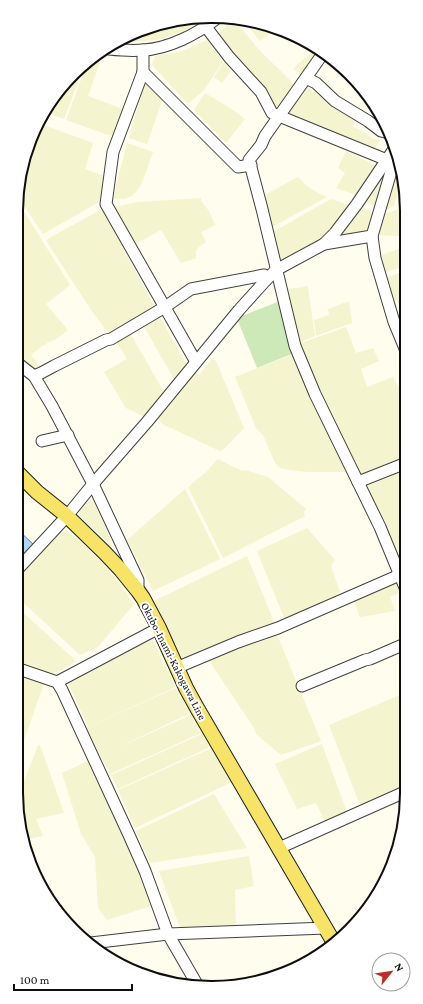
<svg xmlns="http://www.w3.org/2000/svg" width="423" height="1004" viewBox="0 0 423 1004" font-family="'Crimson Pro',serif">
	<rect width="100%" height="100%" fill="#fffdee"/>
	<g fill="#f4f4cf">
		<path d="M196 17 199 22 195 26 180 33 156 40 131 42H118L125 36Z"/>
		<path d="M232 21H235L262 53 285 75 295 86 279 111 275 108 217 34Z"/>
		<path d="M245 22 274 26 278 28 260 41Z"/>
		<path d="M207 40 223 62 203 91 188 104 152 65 155 56 183 51Z"/>
		<path d="M316 49 320 54 303 76 294 69 299 63Z"/>
		<path d="M103 53 88 96 123 109 117 132 114 136 105 134 66 120 86 66Z"/>
		<path d="M224 62 231 71 222 83 214 77Z"/>
		<path d="M83 69 64 119 47 113 64 83Z"/>
		<path d="M148 80 164 95 147 144 129 138 144 84Z"/>
		<path d="M305 85 327 101 342 106 358 116 353 127 361 130 373 139 380 140 373 152 285 116Z"/>
		<path d="M205 93 230 108 245 119 226 143 194 110Z"/>
		<path d="M41 124 93 143 85 169 104 176 100 201 99 202 43 234 18 197 26 149Z"/>
		<path d="M127 143 153 152 146 172 140 187 132 196 124 199 113 198Z"/>
		<path d="M346 151 377 166 357 195 336 188 345 173 338 168Z"/>
		<path d="M394 174 402 176 404 182 400 187 394 205 389 209H382Z"/>
		<path d="M384 176 376 206 366 202Z"/>
		<path d="M298 177 307 186 320 194 327 197 272 227 265 195Z"/>
		<path d="M201 198V201L209 211 215 225 201 232 206 242 200 246 196 250V258L181 263 161 230 132 246 111 208 138 202Z"/>
		<path d="M331 199 349 205 337 225 318 242 282 262 279 261 273 232Z"/>
		<path d="M18 202 70 285 46 304 68 330 55 340 51 341 42 346 31 355 42 370 37 372 16 358V212Z"/>
		<path d="M363 208 372 212V223L366 231 360 233 339 237 343 233Z"/>
		<path d="M102 209 105 211 125 249 124 250 155 308 111 334 106 330 91 310 47 242V240L49 238Z"/>
		<path d="M400 209H405V219L402 220 401 223 404 233 400 236 376 235 381 215Z"/>
		<path d="M405 247 406 266 383 273 378 256Z"/>
		<path d="M406 271V281L403 283 406 282V315L403 316 401 314 400 308 397 300 390 302 385 280 387 277Z"/>
		<path d="M307 286 308 288 315 336 298 343 285 289 298 288Z"/>
		<path d="M349 301 352 323 316 336 314 320 329 315 328 309Z"/>
		<path d="M158 314 187 365 175 381 142 323Z"/>
		<path d="M346 327 356 353 373 348 379 361 361 369 367 387 393 377 401 391 406 389V460L360 479 298 344Z"/>
		<path d="M129 331 165 394 145 417 126 408 104 372 127 359 115 339Z"/>
		<path d="M294 354 347 471 344 472H308L290 470 280 468 275 463 263 435 256 428 235 377Z"/>
		<path d="M212 359 216 361 244 428 223 450 220 451 164 425 158 419 156 415 194 371 199 375Z"/>
		<path d="M218 459 242 471 245 470 268 477 306 509 304 512 305 516 223 558 188 487 206 472Z"/>
		<path d="M406 470V566L402 568 365 487Z"/>
		<path d="M185 489 220 559 153 591 127 540Z"/>
		<path d="M95 495 104 520 112 547H111L84 521 80 515V509Z"/>
		<path d="M307 528 335 560 331 566 340 592 335 596 336 600 285 620 257 551Z"/>
		<path d="M66 530 81 542 102 562 121 586 134 604 98 647 80 655 16 596V578L59 531 61 533Z"/>
		<path d="M247 556 275 624 183 660 154 601Z"/>
		<path d="M397 581 404 591 390 597 395 611 361 617 359 616 354 599Z"/>
		<path d="M16 606 76 661 69 666 55 673 47 675 16 664Z"/>
		<path d="M273 635H276L278 637 321 741 281 755 256 734 254 728 210 662 212 660 211 658Z"/>
		<path d="M152 638 165 667H166L176 687 88 727 65 676Z"/>
		<path d="M16 674 44 684 16 762Z"/>
		<path d="M176 688 190 713 115 749 191 715 201 733 110 774 86 728Z"/>
		<path d="M407 692V785L360 805 329 725Z"/>
		<path d="M202 734 210 747 118 789 111 775Z"/>
		<path d="M322 744 348 815 326 824 316 803 297 809 275 764Z"/>
		<path d="M38 745H40L64 813 36 819 43 836 24 840 17 800Z"/>
		<path d="M212 748 232 782 135 828 118 790Z"/>
		<path d="M90 760 154 905 107 920 98 908 95 857 81 834 62 773Z"/>
		<path d="M214 794 247 848 150 863 136 831Z"/>
		<path d="M249 856 254 886 235 890 236 925 180 928 159 871Z"/>
	</g>
	<path fill="#cde9b8" d="M280 301 294 353 257 368 238 321 242 316Z"/>
	<path fill="#b3d6f6" stroke="#3b84cc" d="M16 528 35 546 16 564Z"/>
	<g fill="none" stroke-linecap="round" stroke-linejoin="round">
		<defs>
			<g id="minor">
				<path d="M206 27 229 57 261 92 272 113 279 116 387 160 393 165 372 236 375 258 394 322 406 351"/>
				<path d="M109 49C119 50 132 51 143 50 168 49 197 34 216 19"/>
				<path d="M143 50V72L113 152 106 204 196 362"/>
				<path d="M324 52 303 82 265 136 261 145 249 160 262 209 295 346 315 394 380 527 406 590"/>
				<path d="M143 72 238 167 251 165"/>
				<path d="M306 78 316 83 335 101 368 121 381 131 389 133"/>
				<path d="M324 244 372 236"/>
				<path d="M16 362 34 376 52 406 93 484 138 580V591"/>
				<path d="M34 376 41 373 54 366 106 340 111 339 165 307 191 289 264 275 266 280"/>
				<path d="M42 441 68 435"/>
				<path d="M358 482 406 463"/>
				<path d="M16 571 67 516 93 484 147 422 239 310 266 280 276 270 324 244 335 233 357 204 394 149"/>
				<path d="M16 668 57 682 62 690 129 835 145 871 168 934 198 986"/>
				<path d="M176 668 238 642 278 628 395 577 403 571 406 570"/>
				<path d="M57 682 159 628"/>
				<path d="M302 686 365 660 370 659 407 643"/>
				<path d="M279 848 407 791"/>
				<path d="M91 943 168 934 326 928"/>
			</g>
			<path id="major" d="M16 471 37 492 67 516 105 553 121 570 138 591 143 598 159 628 186 688 197 708 333 941"/>
		</defs>
		<use href="#minor" stroke="#414141" stroke-width="13"/>
		<use href="#major" stroke="#1f1f1f" stroke-width="16"/>
		<use href="#minor" stroke="#fff" stroke-width="11"/>
		<use href="#major" stroke="#f7e366" stroke-width="14"/>
	</g>
	<g text-anchor="middle" stroke-width="4" stroke-linejoin="round" paint-order="stroke">
		<g font-size="11" fill="#0e0e0e" stroke="#fff">
			<text transform="translate(174 661) rotate(63)" y="4">Okubo-Inami-Kakogawa Line</text>
		</g>
	</g>
	<path d="M0 0H423V1004H0ZM211 23H212A188 188 0 0 1 400 211V793A188 188 0 0 1 212 981H211A188 188 0 0 1 23 793V211A188 188 0 0 1 211 23Z" fill="#fff" fill-rule="evenodd"/>
	<path fill="none" stroke="#0e0e0e" stroke-width="2" d="M211 23H212A188 188 0 0 1 400 211V793A188 188 0 0 1 212 981H211A188 188 0 0 1 23 793V211A188 188 0 0 1 211 23Z"/>
	<g transform="translate(391 972) rotate(60)"><circle r="19" fill="#ffffff" stroke="#9f9f9f"/>
	<path d="M0-3L7 15L0 10L-7 15Z" fill="#bd2e26"/>
	<text y="-6" font-size="11" font-weight="bold" text-anchor="middle" fill="#0e0e0e">N</text>
	</g>
	<path d="M14 984v6h118v-6" fill="none" stroke="#0e0e0e" stroke-width="2"/>
	<text x="20" y="984" font-size="12" fill="#0e0e0e" stroke="#ffffff" stroke-width="3" paint-order="stroke">100 m</text>
</svg>
